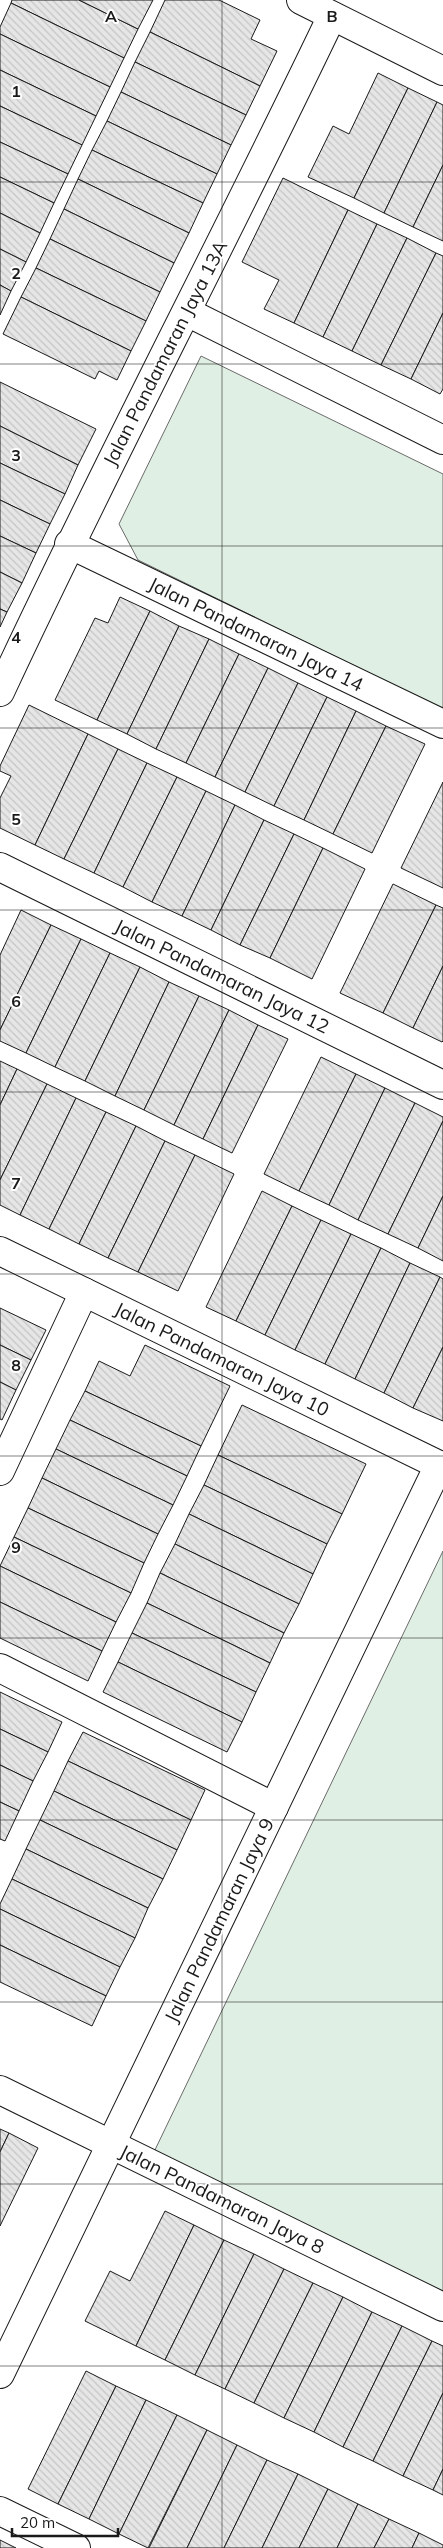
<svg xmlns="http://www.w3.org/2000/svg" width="443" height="2548" viewBox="0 0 443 2548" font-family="Mulish,sans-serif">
	<defs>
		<pattern id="building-back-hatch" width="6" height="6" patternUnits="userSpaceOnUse" patternTransform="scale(1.25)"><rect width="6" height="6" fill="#e6e6e6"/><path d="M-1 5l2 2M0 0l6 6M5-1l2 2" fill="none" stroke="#c5c5c5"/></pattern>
	</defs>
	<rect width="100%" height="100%" fill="#fff"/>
	<g fill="#e0efe3" stroke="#6a6a6a">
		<path d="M201 356 443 474V709L138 560 119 524Z"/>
		<path d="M443 1551V2293L153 2154Z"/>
	</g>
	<g fill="url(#building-back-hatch)" stroke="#1a1a1a">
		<path d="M12 0H79L138 29 124 58 11 3Z"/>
		<path d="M79 0H153L138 29Z"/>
		<path d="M165 0H219L260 20 251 39 277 51 260 86 150 32Z"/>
		<path d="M11 3 124 58 110 87 0 34V27Z"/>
		<path d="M150 32 260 86 246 115 135 62Z"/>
		<path d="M0 34 110 87 96 116 0 70Z"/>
		<path d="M135 62 246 115 231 145 121 92Z"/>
		<path d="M0 70 96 116 82 145 0 106Z"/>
		<path d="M378 73 408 88 354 198 308 177 333 126 349 134Z"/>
		<path d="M408 88 437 102 384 213 354 198Z"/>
		<path d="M121 92 231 145 217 174 107 121Z"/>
		<path d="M437 102 443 105V165L413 227 384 213Z"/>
		<path d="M0 106 82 145 68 174 0 142Z"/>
		<path d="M107 121 217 174 203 203 92 150Z"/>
		<path d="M0 142 68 174 54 203 0 177Z"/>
		<path d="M92 150 203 203 189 233 78 179Z"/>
		<path d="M443 165V241L413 227Z"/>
		<path d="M0 177 54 203 40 233 0 213Z"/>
		<path d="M283 178 348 210 294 323 264 309 279 280 242 262Z"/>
		<path d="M78 179 189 233 174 263 64 209Z"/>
		<path d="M64 209 174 263 160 292 50 239Z"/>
		<path d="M348 210 377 224 323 337 294 323Z"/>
		<path d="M0 213 40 233 26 262 0 249Z"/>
		<path d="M377 224 407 238 352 351 323 337Z"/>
		<path d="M407 238 436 253 381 365 352 351Z"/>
		<path d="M50 239 160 292 146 321 36 268Z"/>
		<path d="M0 249 26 262 11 291 0 285Z"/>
		<path d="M436 253 443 256V313L411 379 381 365Z"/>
		<path d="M36 268 146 321 131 351 21 297Z"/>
		<path d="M0 285 11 291 0 315Z"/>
		<path d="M21 297 131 351 117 380 99 371 95 379 3 334Z"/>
		<path d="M443 313V389L440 394 411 379Z"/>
		<path d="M0 382 96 429 78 465 0 426Z"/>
		<path d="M0 426 78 465 65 494 0 463Z"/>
		<path d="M0 463 65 494 50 524 0 500Z"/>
		<path d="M0 500 50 524 36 553 0 536Z"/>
		<path d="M0 536 36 553 22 583 0 572Z"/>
		<path d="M0 572 22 583 7 612 0 609Z"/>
		<path d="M120 597 150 611 97 720 55 700 95 618 108 623Z"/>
		<path d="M0 609 7 612 0 627Z"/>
		<path d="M150 611 179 626 127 734 97 720Z"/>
		<path d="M179 626 209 639 156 749 127 734Z"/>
		<path d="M209 639 239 654 186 763 156 749Z"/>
		<path d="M239 654 268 668 215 777 186 763Z"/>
		<path d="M268 668 298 683 245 792 215 777Z"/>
		<path d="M298 683 327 697 274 806 245 792Z"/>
		<path d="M327 697 356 711 304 820 274 806Z"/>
		<path d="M29 705 88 734 35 845 0 828V798L11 776 0 771V766Z"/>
		<path d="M356 711 386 726 333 834 304 820Z"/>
		<path d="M386 726 425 744 372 853 333 834Z"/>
		<path d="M88 734 118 749 64 859 35 845Z"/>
		<path d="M118 749 147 763 94 873 64 859Z"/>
		<path d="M147 763 177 777 123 887 94 873Z"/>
		<path d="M177 777 206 791 152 902 123 887Z"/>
		<path d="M443 782V888L401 868Z"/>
		<path d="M206 791 235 805 182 916 152 902Z"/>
		<path d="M235 805 264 820 211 930 182 916Z"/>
		<path d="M264 820 294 834 240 945 211 930Z"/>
		<path d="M294 834 323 848 270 958 240 945Z"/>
		<path d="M323 848 365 869 312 979 270 958Z"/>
		<path d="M393 884 436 905 383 1013 340 993Z"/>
		<path d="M436 905 443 908V966L413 1028 383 1013Z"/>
		<path d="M21 910 51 925 0 1030V955Z"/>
		<path d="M51 925 81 939 26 1053 0 1041V1030Z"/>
		<path d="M81 939 110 953 55 1067 26 1053Z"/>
		<path d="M110 953 140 967 85 1081 55 1067Z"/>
		<path d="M443 966V1041L442 1042 413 1028Z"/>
		<path d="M140 967 169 982 115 1096 85 1081Z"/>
		<path d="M169 982 199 996 144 1110 115 1096Z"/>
		<path d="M199 996 229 1010 174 1125 144 1110Z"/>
		<path d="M229 1010 258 1025 203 1139 174 1125Z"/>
		<path d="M258 1025 288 1039 232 1153 203 1139Z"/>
		<path d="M321 1057 356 1074 299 1191 264 1174Z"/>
		<path d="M0 1061 17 1069 0 1105Z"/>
		<path d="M17 1069 47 1084 0 1180V1105Z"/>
		<path d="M356 1074 385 1088 329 1205 299 1191Z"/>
		<path d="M47 1084 76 1098 20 1215 0 1205V1180Z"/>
		<path d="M385 1088 415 1103 358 1220 329 1205Z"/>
		<path d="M76 1098 106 1112 49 1229 20 1215Z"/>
		<path d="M415 1103 443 1117V1121L388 1234 358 1220Z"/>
		<path d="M106 1112 136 1126 79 1244 49 1229Z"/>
		<path d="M443 1121V1196L418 1248 388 1234Z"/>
		<path d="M136 1126 165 1141 108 1258 79 1244Z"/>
		<path d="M165 1141 195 1155 138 1272 108 1258Z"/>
		<path d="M195 1155 234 1174 178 1291 138 1272Z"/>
		<path d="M262 1191 292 1206 236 1321 206 1307Z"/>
		<path d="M443 1196V1261L418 1248Z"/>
		<path d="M292 1206 321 1220 265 1335 236 1321Z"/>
		<path d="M321 1220 351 1234 295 1350 265 1335Z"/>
		<path d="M351 1234 381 1248 325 1364 295 1350Z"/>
		<path d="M381 1248 410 1263 355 1379 325 1364Z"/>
		<path d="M410 1263 440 1277 384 1393 355 1379Z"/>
		<path d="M440 1277 443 1279V1347L413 1408 384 1393Z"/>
		<path d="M0 1308 46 1330 31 1360 0 1345Z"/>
		<path d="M0 1345 31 1360 16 1390 0 1382Z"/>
		<path d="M145 1345 230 1386 201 1446 85 1391 99 1361 130 1376Z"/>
		<path d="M443 1347V1421L413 1408Z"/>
		<path d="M0 1382 16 1390 2 1420 0 1419Z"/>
		<path d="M85 1391 201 1446 187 1476 70 1420Z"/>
		<path d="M242 1405 366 1464 342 1514 218 1455Z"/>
		<path d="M70 1420 187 1476 173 1505 56 1449Z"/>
		<path d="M56 1449 173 1505 158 1534 42 1478Z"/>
		<path d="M218 1455 342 1514 327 1544 204 1485Z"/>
		<path d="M42 1478 158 1534 144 1563 28 1508Z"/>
		<path d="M204 1485 327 1544 313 1574 189 1514Z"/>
		<path d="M28 1508 144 1563 131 1593 14 1537Z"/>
		<path d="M189 1514 313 1574 299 1604 175 1544Z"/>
		<path d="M14 1537 131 1593 116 1622 0 1566Z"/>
		<path d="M175 1544 299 1604 284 1633 160 1573Z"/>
		<path d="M0 1566 116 1622 102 1651 0 1602Z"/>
		<path d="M160 1573 284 1633 270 1663 147 1603Z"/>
		<path d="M0 1602 102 1651 88 1681 0 1638Z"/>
		<path d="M147 1603 270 1663 256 1692 132 1633Z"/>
		<path d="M132 1633 256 1692 242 1722 118 1662Z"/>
		<path d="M118 1662 242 1722 227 1752 103 1692Z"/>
		<path d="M0 1692 62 1722 48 1752 0 1729Z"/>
		<path d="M0 1729 48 1752 33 1781 0 1765Z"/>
		<path d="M83 1732 205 1790 191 1820 68 1761Z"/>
		<path d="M68 1761 191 1820 177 1850 54 1791Z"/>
		<path d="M0 1765 33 1781 19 1811 0 1802Z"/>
		<path d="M54 1791 177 1850 163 1879 40 1820Z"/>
		<path d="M0 1802 19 1811 5 1841 0 1839Z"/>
		<path d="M40 1820 163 1879 148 1908 26 1849Z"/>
		<path d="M26 1849 148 1908 135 1938 12 1879Z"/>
		<path d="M12 1879 135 1938 120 1967 0 1909V1904Z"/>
		<path d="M0 1909 120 1967 106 1996 0 1945Z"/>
		<path d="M0 1945 106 1996 92 2026 0 1982Z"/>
		<path d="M0 2129 9 2133 0 2152Z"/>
		<path d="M9 2133 38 2148 0 2226V2152Z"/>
		<path d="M165 2211 194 2225 136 2346 85 2321 110 2271 130 2281Z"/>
		<path d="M194 2225 224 2240 165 2360 136 2346Z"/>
		<path d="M224 2240 254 2254 195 2375 165 2360Z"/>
		<path d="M254 2254 284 2269 225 2389 195 2375Z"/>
		<path d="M284 2269 313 2283 254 2403 225 2389Z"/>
		<path d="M313 2283 343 2297 284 2418 254 2403Z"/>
		<path d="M343 2297 372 2312 314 2432 284 2418Z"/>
		<path d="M372 2312 402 2326 343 2447 314 2432Z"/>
		<path d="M402 2326 432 2341 373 2461 343 2447Z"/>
		<path d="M432 2341 443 2346V2393L403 2476 373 2461Z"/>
		<path d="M86 2371 116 2386 58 2504 28 2489Z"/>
		<path d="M116 2386 146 2400 89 2519 58 2504Z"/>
		<path d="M443 2393V2469L433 2490 403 2476Z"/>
		<path d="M146 2400 177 2415 119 2534 89 2519Z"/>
		<path d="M177 2415 207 2430 148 2548 119 2534Z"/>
		<path d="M207 2430 237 2445 187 2548H149Z"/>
		<path d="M237 2445 267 2460 224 2548H187Z"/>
		<path d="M267 2460 298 2474 262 2548H224Z"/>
		<path d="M443 2469V2495L433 2490Z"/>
		<path d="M298 2474 328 2489 299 2548H262Z"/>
		<path d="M328 2489 358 2504 337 2548H299Z"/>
		<path d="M358 2504 389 2519 374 2548H337Z"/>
		<path d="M389 2519 419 2533 412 2548H374Z"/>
		<path d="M419 2533 443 2545V2548H412Z"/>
		<path d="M0 2540 16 2548H0Z"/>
	</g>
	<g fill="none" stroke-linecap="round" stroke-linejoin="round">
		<defs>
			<g id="minor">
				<path d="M301 0 443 71"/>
				<path d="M187 312 443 440"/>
				<path d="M69 544 443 724"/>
				<path d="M0 692C106 464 224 242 332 16"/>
				<path d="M0 867 443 1085"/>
				<path d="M0 1251 443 1467"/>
				<path d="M0 1471 84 1292"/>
				<path d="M0 1668 274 1807"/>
				<path d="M0 2090 443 2307"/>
				<path d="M0 2374 439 1465"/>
				<path d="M0 2511 76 2548"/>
			</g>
		</defs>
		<use href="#minor" stroke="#1a1a1a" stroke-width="30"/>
		<use href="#minor" stroke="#fff" stroke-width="28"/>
	</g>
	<path fill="none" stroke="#1a1a1a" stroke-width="1" stroke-opacity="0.55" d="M222 0V2548M0 182H443M0 364H443M0 546H443M0 728H443M0 910H443M0 1092H443M0 1274H443M0 1456H443M0 1638H443M0 1820H443M0 2002H443M0 2184H443M0 2366H443"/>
	<g text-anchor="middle" stroke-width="4" stroke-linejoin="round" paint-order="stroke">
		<g font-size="19" fill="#1a1a1a" stroke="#fff">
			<text transform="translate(165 353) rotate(-63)" y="7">Jalan Pandamaran Jaya 13A</text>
			<text transform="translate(256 634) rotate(26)" y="7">Jalan Pandamaran Jaya 14</text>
			<text transform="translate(222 976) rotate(26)" y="7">Jalan Pandamaran Jaya 12</text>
			<text transform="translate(222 1359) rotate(26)" y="7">Jalan Pandamaran Jaya 10</text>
			<text transform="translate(219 1920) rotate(-64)" y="7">Jalan Pandamaran Jaya 9</text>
			<text transform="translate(222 2199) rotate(26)" y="7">Jalan Pandamaran Jaya 8</text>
		</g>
	</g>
	<g font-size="16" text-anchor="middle" font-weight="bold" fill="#1a1a1a" stroke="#fff" stroke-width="4" stroke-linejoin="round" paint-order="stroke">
		<text x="111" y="22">A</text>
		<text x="332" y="22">B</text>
		<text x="16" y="97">1</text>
		<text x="16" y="279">2</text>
		<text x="16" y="461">3</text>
		<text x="16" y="643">4</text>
		<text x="16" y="825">5</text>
		<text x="16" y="1007">6</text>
		<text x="16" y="1189">7</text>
		<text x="16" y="1371">8</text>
		<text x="16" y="1553">9</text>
	</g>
	<path d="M12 2528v8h106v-8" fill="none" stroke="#1a1a1a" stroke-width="2.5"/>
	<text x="20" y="2528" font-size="15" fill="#1a1a1a" stroke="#ffffff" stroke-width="4" paint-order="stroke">20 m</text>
</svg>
